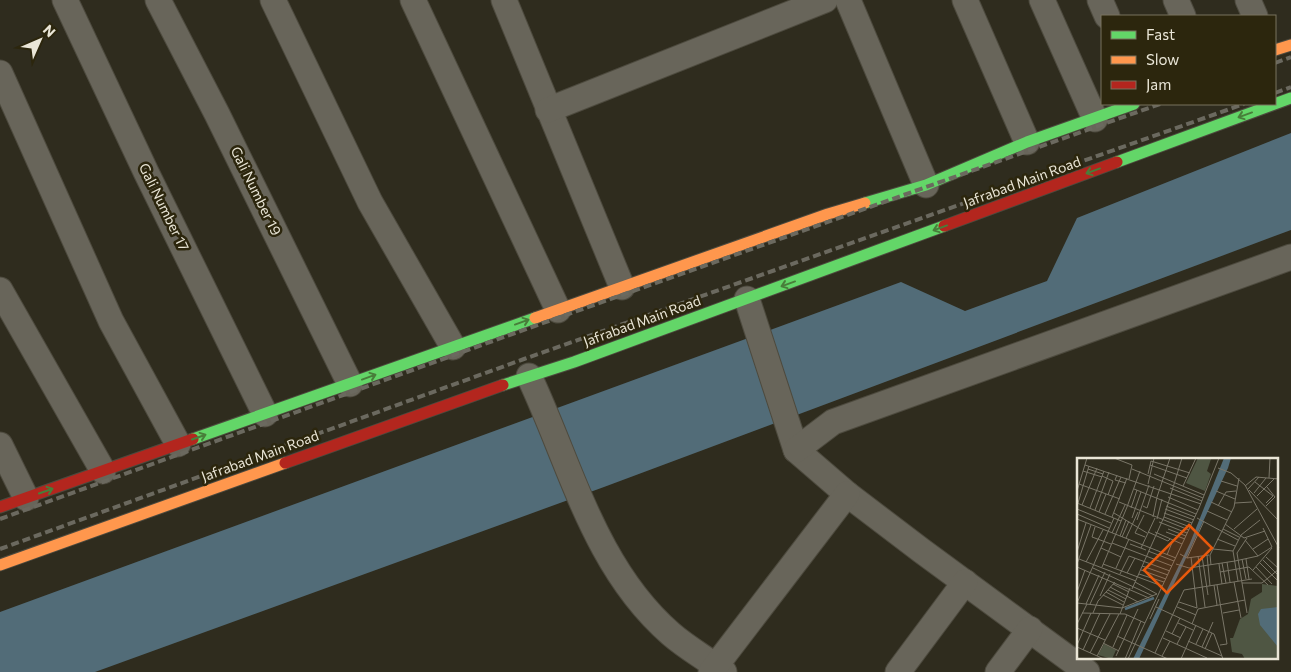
<svg xmlns="http://www.w3.org/2000/svg" width="1291" height="672" viewBox="0 0 1291 672" font-family="Commissioner,sans-serif">
	<rect width="100%" height="100%" fill="#2f2c1e"/>
	<path fill="#526c78" d="M1291 133V230L604 487 95 672H0V612L901 282 965 311 1047 281 1077 218Z"/>
	<g fill="none" stroke-linecap="round" stroke-linejoin="round">
		<defs>
			<g id="street">
				<path d="M65 0 146 172 265 414"/>
				<path d="M158 0 217 114 350 384"/>
				<path d="M273 0 370 202 453 347"/>
				<path d="M413 0 558 310"/>
				<path d="M504 0 622 287"/>
				<path d="M848 0 926 185"/>
				<path d="M965 0 1027 142"/>
				<path d="M1042 0 1095 119"/>
				<path d="M1100 0 1107 16"/>
				<path d="M1176 0 1183 16"/>
				<path d="M1248 0 1255 16"/>
				<path d="M0 73 111 321 178 444"/>
				<path d="M548 110 825 0"/>
				<path d="M0 290 103 471"/>
				<path d="M747 299 796 450 847 494 922 551 1087 672"/>
				<path d="M529 376C571 465 594 567 671 634 687 648 707 659 724 672"/>
				<path d="M0 445 26 498"/>
				<path d="M796 450 833 422 1291 257"/>
				<path d="M711 672 847 494"/>
				<path d="M898 672 965 582"/>
				<path d="M998 672 1030 629"/>
			</g>
			<g id="fast">
				<path d="M1117 162 1291 98"/>
				<path d="M865 203 926 185 1027 142 1134 104"/>
				<path d="M503 385 574 362 944 226"/>
				<path d="M193 439 535 318"/>
			</g>
			<g id="slow">
				<path d="M1275 50 1291 45"/>
				<path d="M535 318 828 214 865 203"/>
				<path d="M0 565 285 463"/>
			</g>
			<g id="jam">
				<path d="M944 226 1117 162"/>
				<path d="M285 463 503 385"/>
				<path d="M0 507 193 439"/>
			</g>
		</defs>
		<use href="#street" stroke="#4d4a3e" stroke-width="27"/>
		<use href="#fast" stroke="#4d4a3e" stroke-width="13"/>
		<use href="#slow" stroke="#4d4a3e" stroke-width="13"/>
		<use href="#jam" stroke="#4d4a3e" stroke-width="13"/>
		<use href="#street" stroke="#68655a" stroke-width="25"/>
		<use href="#fast" stroke="#63d668" stroke-width="11"/>
		<use href="#slow" stroke="#ff974d" stroke-width="11"/>
		<use href="#jam" stroke="#b3261e" stroke-width="11"/>
		<g stroke="#6b695f" stroke-width="4" stroke-dasharray="8 4" stroke-linecap="butt">
			<path d="M1275 63 1291 57"/>
			<path d="M1275 93 1291 87"/>
			<path d="M0 519 515 333 1160 104"/>
			<path d="M0 549 524 359 1244 104"/>
		</g>
	</g>
	<defs><path id="oneway-shaft" d="M-6 0H5M1.5-3L5.5 0L1.5 3" fill="none" stroke-width="1.6" stroke-linecap="round" stroke-linejoin="round" transform="scale(1.25)"/></defs>
	<g stroke="#487e3a">
		<use href="#oneway-shaft" transform="translate(1245 115) rotate(160)"/>
		<use href="#oneway-shaft" transform="translate(1093 171) rotate(160)"/>
		<use href="#oneway-shaft" transform="translate(940 228) rotate(160)"/>
		<use href="#oneway-shaft" transform="translate(788 284) rotate(160)"/>
		<use href="#oneway-shaft" transform="translate(522 322) rotate(-20)"/>
		<use href="#oneway-shaft" transform="translate(369 377) rotate(-20)"/>
		<use href="#oneway-shaft" transform="translate(199 437) rotate(-19)"/>
		<use href="#oneway-shaft" transform="translate(46 491) rotate(-19)"/>
	</g>
	<g text-anchor="middle" stroke-width="5" stroke-linejoin="round" paint-order="stroke">
		<g font-size="14" fill="#eae6d7" stroke="#2c260d">
			<text transform="translate(1022 182) rotate(-20)" y="5">Jafrabad Main Road</text>
			<text transform="translate(256 191) rotate(64)" y="5">Gali Number 19</text>
			<text transform="translate(164 207) rotate(64)" y="5">Gali Number 17</text>
			<text transform="translate(642 321) rotate(-20)" y="5">Jafrabad Main Road</text>
			<text transform="translate(260 456) rotate(-20)" y="5">Jafrabad Main Road</text>
		</g>
	</g>
	<g transform="translate(1077 458)">
		<rect width="201" height="201" fill="#2f2c1e"/>
		<path d="M121 0 134 1 130 13 134 16 128 33 109 25ZM185 126 201 128V201H168L165 196 155 194 153 180H156L163 161 171 156 174 141 185 134ZM27 186 39 192 35 201 21 197Z" fill="#4f5643"/>
		<path d="M147 0H154L151 10 62 201H56L113 85ZM201 149H202L201 189 183 167 181 156 184 151Z" fill="#526c78"/>
		<path fill="none" stroke="#526c78" stroke-width="2.5" d="M48 151 77 140"/>
		<path fill="none" stroke="#7a7668" stroke-width="1" d="M37 0 55 7 52 21M8 7 124 46M73 7 110 20M141 10 154 15 168 27 202 90M11 11 26 16M55 11 126 40M6 13 25 19M71 16 74 3 113 15M77 16 127 37M40 17 38 22 49 25M25 18 36 23 31 37M192 20 193 0M144 23 160 28M178 24 196 38 189 45M2 26 43 41M71 26 77 0M106 28 119 0M168 28 179 19 202 21M93 30 125 43M57 31 119 56M171 31 182 19M172 32 202 63M0 33 10 0M139 33 158 41M177 35 189 20M180 38 197 21M80 39 93 0M91 39 121 52M42 44 112 72M134 44 155 54M0 45 44 63M1 45 12 8M158 45 175 44M5 47 20 10M66 48 70 50 77 28M89 48 118 59M141 48 149 34 159 33M189 48 198 39 190 29M50 49 63 13M13 50 27 13M54 50 60 32M0 51 34 65M88 51 117 62M18 52 32 14M130 53 150 62M22 54 29 36M37 55 70 75M87 55 115 65M0 56 32 70M28 56 44 19M67 57 58 75 68 79M35 59 50 20M76 59 80 39M87 59 113 69M55 60 64 34M120 60 161 82M0 61 99 100M80 61 85 41M60 62 72 27M82 64 110 75M148 66 167 80 188 73M18 69 15 79 34 86M186 70 195 89M91 71 109 78M146 71 162 79M157 71 180 51M71 74 91 83 93 81M78 74 105 86M89 74 108 81M35 75 48 47M43 78 49 62M45 79 52 63M49 80 61 54M140 81 158 88M168 82 181 98M35 85 95 108M53 86 69 92M24 90 44 99M64 90 78 60M136 91 156 93M176 91 191 81M71 93 97 103M0 94 9 65M103 96 110 100 132 97M90 97 96 82M130 97 133 128M121 98 128 149M125 98 131 137M114 99 120 150M110 100 127 63M2 101 59 123M165 101 169 121M169 101 172 121M186 102 202 118M9 104 26 72M150 104 153 124M145 105 149 125M183 105 202 124M0 106 14 67M26 106 85 128M99 106 112 110 158 103 181 98 195 89M142 106 145 126M134 107 133 97 157 49 162 20M65 108 91 117M0 109 72 140M25 109 50 49M179 109 195 126M16 110 76 138M39 110 52 81M64 112 89 121M176 112 195 90M143 114 172 109 191 127M50 115 58 100M43 116 52 98 93 113M62 116 87 124M161 123 156 93 164 77 183 62M58 124 80 136M157 124 164 160M165 125H185L202 111 189 99M36 126 52 134M137 127 140 147M140 127 150 186 143 187M33 129 61 144M55 131 87 59 105 0M31 132 49 141M0 134 8 112M29 134 47 144M26 137 46 147M23 138 33 116M102 144 120 150M0 145 37 60M0 145 45 150 80 136M9 146 22 117M13 146 28 114M79 149 137 176 146 201M100 149 119 157M5 155 48 156 68 165M16 155 21 143 38 124M146 155 162 152M170 155 160 95 170 80M43 156 53 130M73 161 82 141M101 165 116 172M0 166 10 146M115 166 121 151 168 142M0 170 28 182M89 173 104 180M95 176 103 160M40 178 91 201M86 180 130 200M111 183 145 198M26 185 42 193M100 186 109 169M119 186 126 171M0 187 14 155M0 189 27 201M36 189 50 157M125 189 136 164M128 191 135 175M6 192 23 155M13 195 33 156M78 195 107 132 175 121M20 198 42 156M39 198 61 151M85 198 93 183M48 201 64 163M51 201 122 50 142 0M104 201 119 167"/>
		<path fill="#e8590c" fill-opacity="0.15" stroke="#e8590c" stroke-width="2.5" d="M112 67 135 90 90 135 67 112Z"/>
		<rect width="201" height="201" fill="none" stroke="#eae6d7" stroke-width="2.5"/>
	</g>
	<rect x="1101" y="15" width="175" height="90" fill="#2c260d" stroke="#78735e"/>
	<rect x="1111" y="31" width="25" height="8" fill="#63d668" stroke="#78735e"/>
	<text x="1146" y="40" font-size="15" fill="#eae6d7">Fast</text>
	<rect x="1111" y="56" width="25" height="8" fill="#ff974d" stroke="#78735e"/>
	<text x="1146" y="65" font-size="15" fill="#eae6d7">Slow</text>
	<rect x="1111" y="81" width="25" height="8" fill="#b3261e" stroke="#78735e"/>
	<text x="1146" y="90" font-size="15" fill="#eae6d7">Jam</text>
	<g transform="translate(40 40) rotate(45)" stroke="#2c260d" stroke-width="4" paint-order="stroke">
	<path d="M0-4L9 19L0 12L-9 19Z" fill="#eae6d7"/>
	<text y="-8" font-size="14" font-weight="bold" text-anchor="middle" fill="#eae6d7">N</text>
	</g>
</svg>
